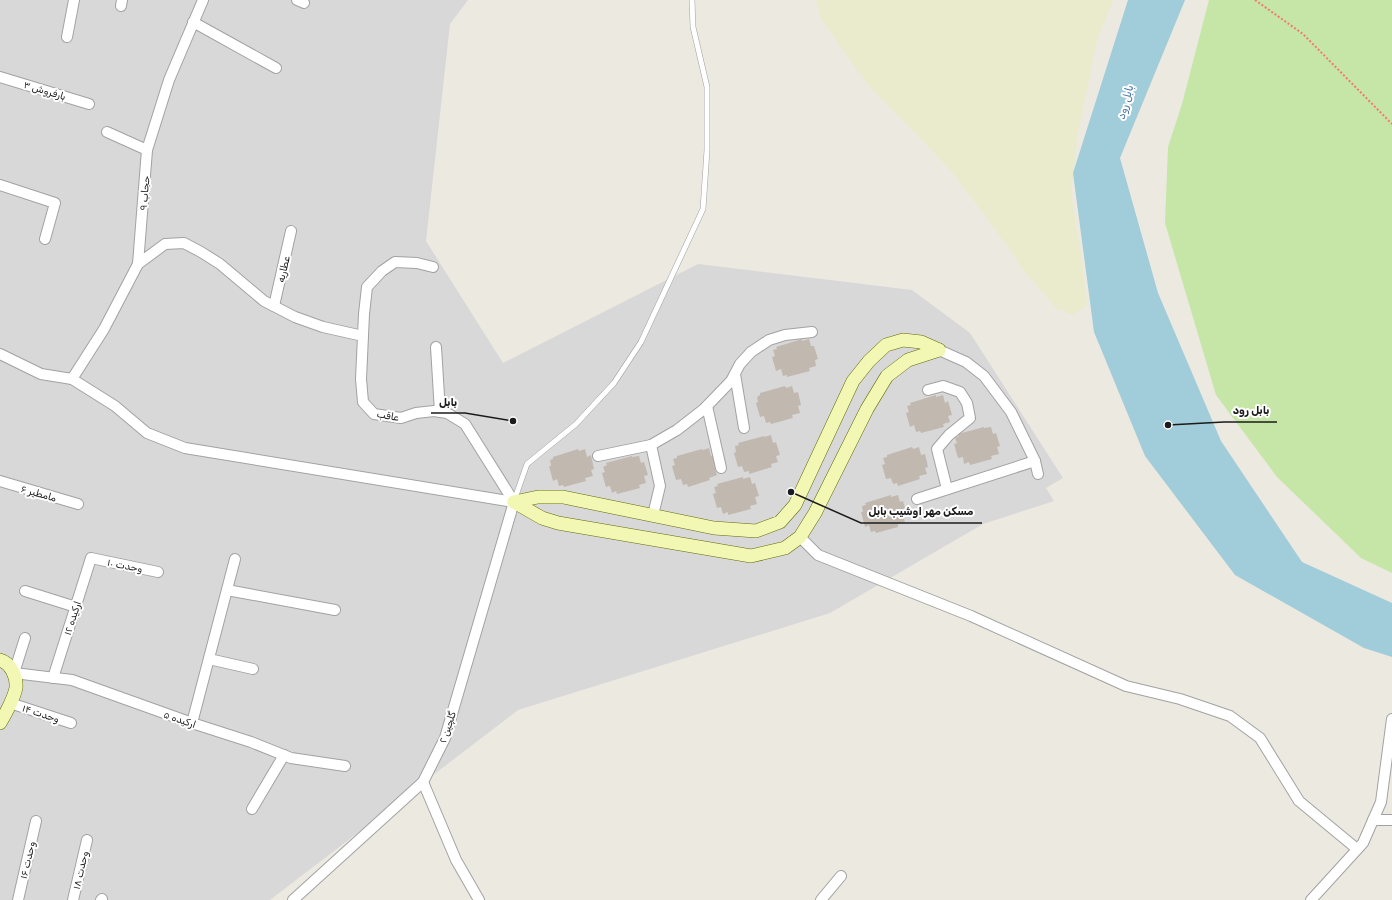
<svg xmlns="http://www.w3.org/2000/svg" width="1392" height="900" viewBox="0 0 1392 900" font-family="Rubik,Cairo,sans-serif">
	<rect width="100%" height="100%" fill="#ece9e0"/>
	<path fill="#d9d8d8" d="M0 0H468L450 24 426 241 503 363 698 264 912 290 970 333 1063 478 1046 488 1054 501 983 524 830 613 518 710 270 900H0Z"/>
	<path fill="#e9ebcc" d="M816 0H1113L1097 41 1078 132 1071 192 1082 260 1087 305 1073 315 1056 308 1023 270 1003 240 953 173 922 140 867 84 821 19Z"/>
	<path fill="#c5e6a7" d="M1209 0H1392V573L1361 558 1277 477 1216 395 1165 223 1168 147 1182 104Z"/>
	<path fill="#a1ccd9" d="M1128 0H1185L1120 158 1158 293 1221 441 1302 562 1392 603V657L1364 648 1235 575 1145 456 1094 332 1073 173Z"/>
	<g fill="#c1b8b0">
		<path d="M802 339V341L809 339 811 346H814L818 359 815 360 816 366 809 368 810 371 787 377V375L783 376 781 369 776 371 772 357 775 356 773 350 777 349 776 347Z"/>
		<path d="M785 386 786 388 792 386 794 393 798 392 801 405 798 406 800 413 792 415 793 418 771 424 770 422 766 423 764 416 760 417 756 403 758 402 757 397 760 395V393Z"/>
		<path d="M936 395V397L943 395 945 403 948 401 952 415 948 416 950 422 943 424 944 427 921 433 920 431 916 432 914 425 910 427 906 413 909 412 907 406 911 405 910 403Z"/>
		<path d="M984 427V428L991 427 993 434 996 433 1000 446 997 447 999 454 991 456 992 459 970 465 969 462 964 464 963 457 958 458 954 444 957 443 955 438 959 436 958 434Z"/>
		<path d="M771 435 773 443 776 442 780 455 776 456 778 462 771 464 772 467 749 474V471L744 472 742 466 738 467 734 453 736 452 735 446 739 445 738 443 764 436V437Z"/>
		<path d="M912 447 913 449 919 447 921 455 925 454 928 467 925 468 927 474 919 476 920 479 898 486 897 483 893 484 891 478 886 479 882 465 885 464 883 458 887 457V455Z"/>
		<path d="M709 448 711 456 714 455 718 468 715 469 717 475 709 478 710 480 688 487 687 484 683 485 681 479 676 480 672 466 675 465 673 459 677 458V456L702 449 703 450Z"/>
		<path d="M578 449 579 451 585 449 587 457 591 455 594 469 591 470 593 476 585 478 586 481 564 487 563 485 559 486 557 479 553 481 549 466H551L550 460 553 459V457Z"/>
		<path d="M632 456V457L639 456 641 463 644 462 648 475 644 476 646 483 639 485 640 488 617 494 616 491 612 493 610 486 606 487 602 473 605 472 603 467 607 465 606 463Z"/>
		<path d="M743 477V479L750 477 752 484 755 483 759 496 755 497 757 504 750 506 751 509 728 515V512L723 514 721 507 717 508 713 494 716 493 714 487 718 486 717 484Z"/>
		<path d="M891 495V497L898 495 900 502 903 501 907 515 903 516 905 522 898 524V527L876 533 875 531 871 532 869 525 865 527 861 512H863L862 506 866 505 865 503Z"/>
	</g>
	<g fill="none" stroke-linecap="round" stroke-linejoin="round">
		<defs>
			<path id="lane" d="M514 501 527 464 576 424 614 383 641 342 703 209 707 150V87L693 27 692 0"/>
			<g id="street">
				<path d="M297 0 304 3"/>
				<path d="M121 6 122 0"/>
				<path d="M193 22 276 68"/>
				<path d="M67 37 74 0"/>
				<path d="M0 77 89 104"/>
				<path d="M107 132 147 150"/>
				<path d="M0 185 55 203 45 239"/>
				<path d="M138 264 165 244 184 243 201 252 220 264 264 301 295 317 323 327 363 336"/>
				<path d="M433 267 417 263 395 262 382 271 367 287 364 314 361 379 363 402 374 414 401 418 416 413 434 411 447 413 465 424 514 502"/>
				<path d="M274 306 291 231"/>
				<path d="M436 347 440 412"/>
				<path d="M939 350 966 362 984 376 1011 412 1035 461 1038 474"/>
				<path d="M0 354 41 374 72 379 115 406 147 433 185 448 514 502"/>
				<path d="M735 374 744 428"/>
				<path d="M72 379 104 329 138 264 147 150 169 80 203 0"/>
				<path d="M928 390 943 386 960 392 967 403 970 418 949 435 937 449 947 489"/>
				<path d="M707 406 721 468"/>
				<path d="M651 445 660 486 653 515"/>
				<path d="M598 456 651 445 677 430 704 409 731 381 740 364 751 352 769 340 785 335 812 332"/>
				<path d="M0 481 78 504"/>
				<path d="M917 499 1035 461"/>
				<path d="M800 537 818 555 971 616 1126 686 1180 699 1230 716 1260 738 1299 801 1357 849"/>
				<path d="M227 590 335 610"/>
				<path d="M25 591 76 607"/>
				<path d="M25 638 14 673 72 680 192 723 251 742 291 758 345 766"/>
				<path d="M209 659 253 669"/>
				<path d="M53 678 91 558 158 572"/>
				<path d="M10 703 71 723"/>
				<path d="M192 723 235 559"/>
				<path d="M423 782 456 860 479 900"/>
				<path d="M252 809 284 755"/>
				<path d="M1373 820H1392"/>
				<path d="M18 900 36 821"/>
				<path d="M73 900 87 840"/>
				<path d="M101 900 102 899"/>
				<path d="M293 900 423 782 445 738 514 502"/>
				<path d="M821 900 841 876"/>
				<path d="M1311 900 1363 843 1381 802 1392 719"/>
			</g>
			<g id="secondary">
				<path d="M514 502 542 518 558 523 751 556 785 548 800 537 815 513 867 409 887 376 908 360 939 350"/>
				<path d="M514 502 538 497H563L714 528 756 531 780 522 795 505 853 381 869 361 886 345 903 340 921 342 939 350"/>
				<path d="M0 660C11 663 17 677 16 688 14 698 5 715 0 723"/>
			</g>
		</defs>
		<use href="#lane" stroke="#a2a2a2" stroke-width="6"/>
		<use href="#street" stroke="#a2a2a2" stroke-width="12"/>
		<use href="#secondary" stroke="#616c08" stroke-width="14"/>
		<path stroke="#f57869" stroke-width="2" stroke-dasharray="2 2" stroke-linecap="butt" d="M1255 0 1303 34 1392 124"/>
		<use href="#lane" stroke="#fff" stroke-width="5"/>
		<use href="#street" stroke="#fff" stroke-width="10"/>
		<use href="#secondary" stroke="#f3f7b4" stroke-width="13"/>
	</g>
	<g text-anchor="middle" stroke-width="4" stroke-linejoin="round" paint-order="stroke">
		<g font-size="10" fill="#1b1b1b" stroke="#fff">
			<text transform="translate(45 90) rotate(17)" y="4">بارفروش ۳</text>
			<text transform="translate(144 193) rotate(-85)" y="4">حجاب ۹</text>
			<text transform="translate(283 269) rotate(-77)" y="4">عطاریه</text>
			<text transform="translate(388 415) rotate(10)" y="4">عاقب</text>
			<text transform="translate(39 493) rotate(16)" y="4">مامطیر ۶</text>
			<text transform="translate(125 565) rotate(11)" y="4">وحدت ۱۰</text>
			<text transform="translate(72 618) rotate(-72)" y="4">ارکیده ۱۲</text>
			<text transform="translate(41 713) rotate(18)" y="4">وحدت ۱۴</text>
			<text transform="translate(180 719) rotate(19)" y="4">ارکیده ۵</text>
			<text transform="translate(447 727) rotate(-71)" y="4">گلچین ۲</text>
			<text transform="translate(27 860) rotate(-77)" y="4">وحدت ۱۶</text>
			<text transform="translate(80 870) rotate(-77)" y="4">وحدت ۱۸</text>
		</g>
		<g font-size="11" font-style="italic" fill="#4b78a7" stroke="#fff">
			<text transform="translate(1125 102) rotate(-75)" y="4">بابل رود</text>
		</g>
	</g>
	<path fill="none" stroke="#1b1b1b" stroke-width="1.5" d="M513 421L465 413H431M1168 425L1224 422H1277M791 492L861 523H982"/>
	<g fill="#1b1b1b" stroke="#fff" stroke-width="1.5">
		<circle cx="513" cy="421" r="4"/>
		<circle cx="1168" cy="425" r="4"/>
		<circle cx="791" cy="492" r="4"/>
	</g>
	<g font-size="11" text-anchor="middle" font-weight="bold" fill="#1b1b1b" stroke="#fff" stroke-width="4" stroke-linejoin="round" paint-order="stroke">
		<text x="448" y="406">بابل</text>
		<text x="1251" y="414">بابل رود</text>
		<text x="921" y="515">مسکن مهر اوشیب بابل</text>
	</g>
</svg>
